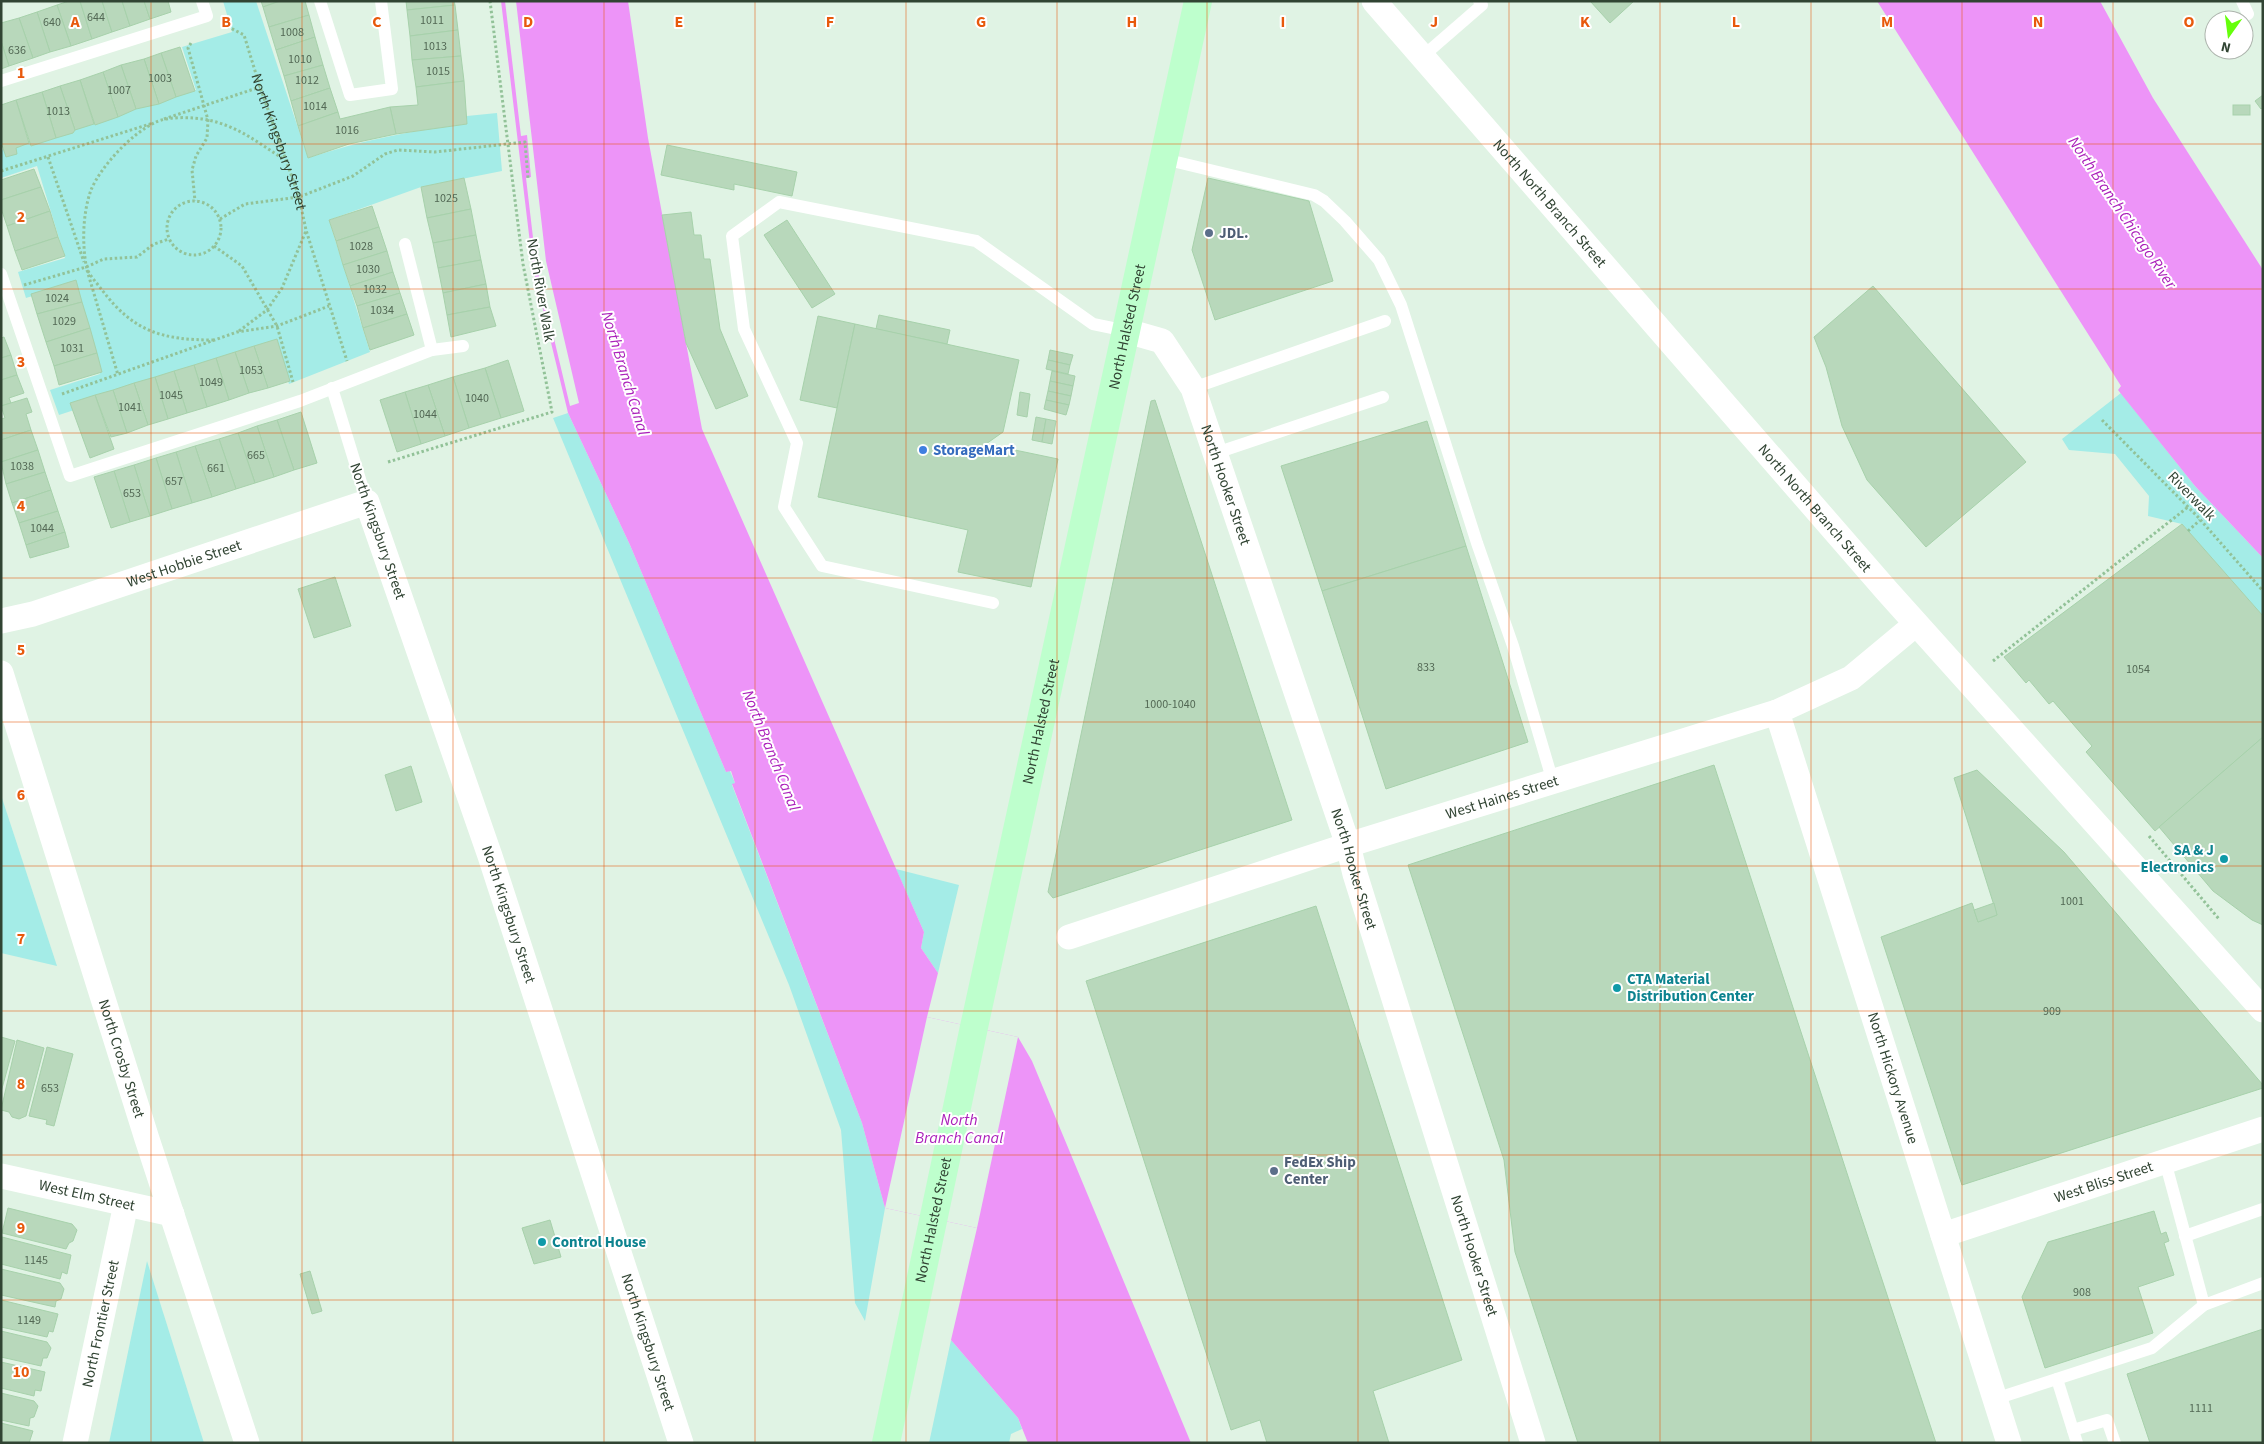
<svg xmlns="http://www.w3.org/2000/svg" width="2264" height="1444" viewBox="0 0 2264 1444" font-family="'Source Sans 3',sans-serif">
	<rect width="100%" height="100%" fill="#e0f3e4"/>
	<g fill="#a4ece7">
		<path d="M223 1H256L308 158C360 141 412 130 467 124V116L497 113 502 171 421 187 329 220 370 352 289 384 275 344 59 415 50 390 100 374 75 283 26 298 18 272 65 258 37 166 1 178V150L196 90 182 47 232 32Z"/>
		<path d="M2121 393 2195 486 2263 558V616L2182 524 2148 516 2149 496 2115 454 2069 450 2062 439Z"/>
		<path d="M568 413 630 545 726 772 730 771 735 783 732 785 862 1123 885 1208 865 1321 855 1303 841 1130 789 985 553 418Z"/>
		<path d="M1 795 57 966 1 953Z"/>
		<path d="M896 869 959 885 938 973 921 948 924 932Z"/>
		<path d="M147 1261 204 1443H109Z"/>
		<path d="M951 1340 1018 1418 1022 1429 1011 1434 1009 1443H929Z"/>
	</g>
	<g fill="#ed94f8">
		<path d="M501 1H628L648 138 702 429 924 932 921 948 938 973 927 1017 1018 1037 1032 1061 1191 1443H1028L1018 1418 951 1340 977 1228 885 1208 862 1123 732 784 735 783 731 771 726 772 630 545 568 413 533 268Z"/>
		<path d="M1877 1H2100L2153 98 2263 270V558L2195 486 2118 390 2121 386Z"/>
	</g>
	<g fill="#e0f3e4">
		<path d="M505 1H516L546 261 579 403 570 406 536 263 526 178 531 177 527 135 521 136Z"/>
		<path d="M927 1017 1018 1037 977 1228 885 1208Z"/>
	</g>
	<g fill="#b8d8bb" stroke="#a7d1ab">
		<path d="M69 1H80L92 39 71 46 57 5Z"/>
		<path d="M80 1H102L112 32 92 39Z"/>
		<path d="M102 1H122L130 26 112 32Z"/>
		<path d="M122 1H144L150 19 130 26Z"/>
		<path d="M144 1H168L171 12 150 19Z"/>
		<path d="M261 1H280L263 7Z"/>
		<path d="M280 1H305L309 15 269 27 263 7Z"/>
		<path d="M406 1H454L455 5 407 10Z"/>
		<path d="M1590 1H1634L1610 23Z"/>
		<path d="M57 5 71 46 50 52 37 12Z"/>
		<path d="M455 5 458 30 410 36 407 10Z"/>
		<path d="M37 12 50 52 33 58 19 18Z"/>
		<path d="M309 15 315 37 276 50 269 27Z"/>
		<path d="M19 18 33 58 9 66 1 41V23Z"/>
		<path d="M458 30 461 56 412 60 410 36Z"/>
		<path d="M315 37 323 65 284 76 276 50Z"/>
		<path d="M1 41 9 66 1 69Z"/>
		<path d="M180 47 195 91 176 97 161 53Z"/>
		<path d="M161 53 176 97 159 104 144 59Z"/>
		<path d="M461 56 464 81 416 87 412 60Z"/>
		<path d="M144 59 159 104 136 109 121 65Z"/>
		<path d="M121 65 136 109 118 117 103 72Z"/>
		<path d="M323 65 330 88 291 101 284 76Z"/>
		<path d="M103 72 118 117 95 125 80 80Z"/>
		<path d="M80 80 94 124 75 130 60 86Z"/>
		<path d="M464 81 467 124 396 134 390 107 418 105 416 87Z"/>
		<path d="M60 86 75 130 73 133 56 138 42 92Z"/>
		<path d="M330 88 338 112 298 126 291 101Z"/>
		<path d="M42 92 56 138 31 146 16 100Z"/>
		<path d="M2263 95V107L2261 109 2255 101Z"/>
		<path d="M16 100 29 143 16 148 17 154 6 157 1 142V105Z"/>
		<rect x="2233" y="105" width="17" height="10"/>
		<path d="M390 107 396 134 349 144 308 158 298 126 338 112 340 119Z"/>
		<path d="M667 145 797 172 792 196 734 184V190L661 175Z"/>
		<path d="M34 169 41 187 1 200V180Z"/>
		<path d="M464 178 471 209 427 218 421 187Z"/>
		<path d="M1208 178 1309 201 1333 281 1215 320 1192 250Z"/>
		<path d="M41 187 50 211 7 226 1 208V200Z"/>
		<path d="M372 206 379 227 336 241 329 220Z"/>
		<path d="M471 209 476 235 433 243 427 218Z"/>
		<path d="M50 211 58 237 15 251 7 226Z"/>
		<path d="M691 212 694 235H701L704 259H710L720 329 748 396 716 409 686 343 662 215Z"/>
		<path d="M787 220 835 294 812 308 764 235Z"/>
		<path d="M379 227 387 251 343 265 336 241Z"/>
		<path d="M476 235 481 260 438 268 433 243Z"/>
		<path d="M58 237 65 256 22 270 15 251Z"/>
		<path d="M387 251 393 272 350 286 343 265Z"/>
		<path d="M481 260 486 284 443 293 438 268Z"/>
		<path d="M393 272 400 293 357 306 350 286Z"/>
		<path d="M76 280 82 302 37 314 31 294Z"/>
		<path d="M486 284 490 307 447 315 443 293Z"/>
		<path d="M1873 286 2026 462 1926 547 1867 480 1842 426 1826 367 1814 337Z"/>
		<path d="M400 293 407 314 363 328 357 306Z"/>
		<path d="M82 302 90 328 46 342 37 314Z"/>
		<path d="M490 307 496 326 451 337 447 315Z"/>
		<path d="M407 314 414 335 370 350 363 328Z"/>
		<path d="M879 315 950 330 947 344 876 329Z"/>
		<path d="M818 316 855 324 837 408 800 400Z"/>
		<path d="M855 324 1019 360 1003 432 986 444 1058 459 1031 587 958 572 968 530 818 497Z"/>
		<path d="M90 328 97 353 54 366 46 342Z"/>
		<path d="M4 337 11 355 1 358V338Z"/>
		<path d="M277 339 290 381 268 388 254 346Z"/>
		<path d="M254 346 268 388 249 393 235 352Z"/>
		<path d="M1050 350 1073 355 1070 365 1048 360Z"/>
		<path d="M235 352 249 393 229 400 216 358Z"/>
		<path d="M97 353 102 372 59 385 54 366Z"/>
		<path d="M11 355 17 375 1 380V358Z"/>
		<path d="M216 358 229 400 207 407 194 365Z"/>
		<path d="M508 360 524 411 501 418 485 368Z"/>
		<path d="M1048 360 1070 365 1068 374 1046 369Z"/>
		<path d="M194 365 207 407 187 413 174 371Z"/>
		<path d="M485 368 501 418 469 428 453 377Z"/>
		<path d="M174 371 187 413 168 419 155 377Z"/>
		<path d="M1052 371 1075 376 1073 386 1050 381Z"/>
		<path d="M17 375 24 393 9 398 11 403 1 406V380Z"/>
		<path d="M155 377 168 419 148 425 134 383Z"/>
		<path d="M453 377 469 428 445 436 428 385Z"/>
		<path d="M1050 381 1073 386 1071 396 1048 391Z"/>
		<path d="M134 383 148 425 127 433 113 390Z"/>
		<path d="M428 385 445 436 421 444 405 392Z"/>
		<path d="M113 390 127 433 111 437 95 395Z"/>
		<path d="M1048 391 1071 396 1069 405 1046 400Z"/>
		<path d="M405 392 421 444 397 452 380 400Z"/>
		<path d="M1020 392 1030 394 1027 417 1017 415Z"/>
		<path d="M95 395 114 449 90 458 70 403Z"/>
		<path d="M27 398 32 412 26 414 31 430 1 440V419L5 418 1 406Z"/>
		<path d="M1046 400 1069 405 1066 415 1044 409Z"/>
		<path d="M1155 400 1292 820 1053 898 1048 892 1053 868 1151 401Z"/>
		<path d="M301 412 317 463 294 470 277 420Z"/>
		<path d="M1036 417 1046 419 1042 442 1032 440Z"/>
		<path d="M1046 419 1056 421 1052 444 1042 442Z"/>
		<path d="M277 420 294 470 274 477 257 426Z"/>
		<path d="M1427 421 1466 546 1322 591 1281 466Z"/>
		<path d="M257 426 274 477 255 483 238 433Z"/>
		<path d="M31 430 38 450 1 462V440Z"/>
		<path d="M238 433 255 483 236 489 219 439Z"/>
		<path d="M219 439 236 489 212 497 195 446Z"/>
		<path d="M195 446 212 497 192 503 176 452Z"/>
		<path d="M38 450 45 472 6 484 1 462Z"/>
		<path d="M176 452 192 503 172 509 156 458Z"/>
		<path d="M156 458 172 509 150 516 134 465Z"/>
		<path d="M134 465 150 516 130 522 114 471Z"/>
		<path d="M114 471 130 522 111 528 94 477Z"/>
		<path d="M45 472 51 490 12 503 6 484Z"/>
		<path d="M51 490 58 511 19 523 12 503Z"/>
		<path d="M58 511 65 532 26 545 19 523Z"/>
		<path d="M2182 524 2263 616V737L2155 831 2086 752 2092 746 2053 701 2049 704 2029 680 2026 683 2004 657Z"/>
		<path d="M65 532 69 547 30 558 26 545Z"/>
		<path d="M1466 546 1528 742 1386 789 1322 591Z"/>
		<path d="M335 577 351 626 314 638 298 589Z"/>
		<path d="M2263 737V925L2252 920 2213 891 2159 827Z"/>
		<path d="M1714 765 1858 1207 1936 1443H1578L1515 1252 1504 1160 1408 865Z"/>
		<path d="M411 766 422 802 396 811 385 775Z"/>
		<path d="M1977 770 2064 852 2263 1085V1088L1962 1185 1881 937 1972 903 1978 922 1997 915 1954 778Z"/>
		<path d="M1994 903 1997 915 1978 922 1974 910Z"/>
		<path d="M1316 906 1462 1360 1373 1391 1389 1443H1267L1260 1420 1231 1430 1086 981Z"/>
		<path d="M1 1037 15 1041 1 1092Z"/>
		<path d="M17 1040 44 1048 26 1116 19 1119 12 1117 9 1112 1 1110Z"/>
		<path d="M47 1047 73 1054 54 1126 46 1124 47 1120 29 1116Z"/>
		<path d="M8 1208 72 1224 77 1230 73 1241 69 1243 66 1249 2 1233Z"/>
		<path d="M2154 1211 2161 1234 2166 1232 2169 1241 2164 1243 2174 1275 2138 1287 2153 1333 2045 1368 2022 1297 2048 1242Z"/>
		<path d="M550 1220 561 1257 534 1264 522 1228Z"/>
		<path d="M2 1237 71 1255 67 1274 62 1272 60 1279 1 1264Z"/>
		<path d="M1 1269 60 1283 64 1289 61 1299 56 1301 55 1307 1 1295Z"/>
		<path d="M310 1271 322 1311 312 1314 300 1274Z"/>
		<path d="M1 1300 58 1314 53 1332 49 1331 47 1337 1 1327Z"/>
		<path d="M2263 1329V1443H2150L2127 1374Z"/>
		<path d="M1 1331 47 1342 51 1348 47 1358H43L41 1366 1 1357Z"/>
		<path d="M1 1362 45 1372 41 1391 35 1390 34 1396 1 1388Z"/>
		<path d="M1 1393 34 1401 38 1406 34 1417 30 1418 29 1426 1 1420Z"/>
		<path d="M1 1423 33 1431 29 1443H1Z"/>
	</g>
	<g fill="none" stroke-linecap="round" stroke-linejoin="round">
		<g stroke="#92c298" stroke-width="3" stroke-dasharray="2.5 2.5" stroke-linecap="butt">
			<path id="s1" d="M223 24 244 35 260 87 299 197 306 230 347 361"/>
			<path d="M191 43 188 48 208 120 207 138 196 156 192 170 195 201"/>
			<path d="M164 119 260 87"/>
			<path d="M48 157 84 262"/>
			<path d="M1 171 153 123"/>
			<circle cx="194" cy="228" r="27"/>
			<path d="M220 219 245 204 299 197 353 176 385 154 398 150 435 152 525 142 528 178"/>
			<path d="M214 246 242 266 277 326 293 382"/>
			<path d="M87 270 118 375"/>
			<path d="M24 285 86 267 104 259 137 257 154 244 169 239"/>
			<path d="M239 331 267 310 282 288 306 231"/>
			<path d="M214 340C162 340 134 332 102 290 97 283 87 273 86 265 82 241 83 212 91 190 101 166 132 133 156 122 169 116 194 117 208 120 238 126 260 144 285 160"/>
			<path d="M62 394 237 332 277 326 329 306"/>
			<path d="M2102 420 2197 516 2263 591"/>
			<path d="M388 462 552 412 523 264 490 1"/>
			<path d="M2188 531 2200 520"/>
			<path d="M1993 661 2188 507"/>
			<path d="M2149 836 2219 919"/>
		</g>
		<g stroke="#fff" stroke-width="12">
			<path d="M320 1 350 95 392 89 381 1"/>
			<path d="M2242 1 2248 14"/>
			<path d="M1422 57 1482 5 1479 1"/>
			<path d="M1 81 207 16 202 1"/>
			<path d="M1164 159 1314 195 1324 201 1345 221 1379 260 1401 305 1477 543 1513 646 1553 782"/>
			<path d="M405 244 432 350"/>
			<path d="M1 274 70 476 300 401 432 350 463 346"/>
			<path d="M332 388 367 502"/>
			<path d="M1193 388 1385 321"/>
			<path d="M1216 453 1383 397"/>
			<path d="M993 603 822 566 784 507 797 443 744 329 732 236 779 202 976 241 1093 324 1127 331"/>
			<path d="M2165 1161 2204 1305"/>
			<path d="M2185 1236 2263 1209"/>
			<path d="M2057 1379 2077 1443"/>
			<path d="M1995 1399 2152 1348 2204 1305 2263 1283"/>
			<path d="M2073 1430 2107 1420 2115 1443"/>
		</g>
		<g stroke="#fff" stroke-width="25">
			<path id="s2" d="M1374 1 1887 591 2263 1010"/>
			<path id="s3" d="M1127 331 1162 341 1193 388 1348 845 1355 874 1533 1443"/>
			<path id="s4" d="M1 621 33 614 367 502 490 856 681 1443"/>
			<path id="s5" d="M1 673 147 1139 247 1443"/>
			<path id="s6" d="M1777 712 2009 1443"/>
			<path id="s7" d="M1069 937 1348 845 1777 712 1851 678 1916 624"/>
			<path id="s8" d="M1 1176 172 1214"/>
			<path id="s9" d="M1943 1235 2263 1129"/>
			<path id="s10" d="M75 1443 126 1204"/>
		</g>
		<path stroke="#beffcd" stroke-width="28" id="s11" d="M886 1443 974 1027 1198 1"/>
	</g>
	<path fill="none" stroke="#e8590c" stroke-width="1" stroke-opacity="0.55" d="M151 1V1443M302 1V1443M453 1V1443M604 1V1443M755 1V1443M906 1V1443M1057 1V1443M1207 1V1443M1358 1V1443M1509 1V1443M1660 1V1443M1811 1V1443M1962 1V1443M2113 1V1443M1 144H2263M1 289H2263M1 433H2263M1 578H2263M1 722H2263M1 866H2263M1 1011H2263M1 1155H2263M1 1300H2263"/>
	<g fill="#5c6f8a" stroke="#fff" stroke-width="2">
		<circle cx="1209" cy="233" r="5"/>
		<circle cx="1274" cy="1171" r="5"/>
	</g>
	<circle fill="#3f7fe0" stroke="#fff" stroke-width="2" cx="923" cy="450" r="5"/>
	<g fill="#0f9aa8" stroke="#fff" stroke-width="2">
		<circle cx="2224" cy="859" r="5"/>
		<circle cx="1617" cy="988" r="5"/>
		<circle cx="542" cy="1242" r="5"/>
	</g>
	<g text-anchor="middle" stroke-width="4" stroke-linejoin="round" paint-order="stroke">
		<g font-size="12" fill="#536955">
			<text x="96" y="21">644</text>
			<text x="432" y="24">1011</text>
			<text x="52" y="26">640</text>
			<text x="292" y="36">1008</text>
			<text x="435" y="50">1013</text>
			<text x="17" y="54">636</text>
			<text x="300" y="63">1010</text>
			<text x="438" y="75">1015</text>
			<text x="160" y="82">1003</text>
			<text x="307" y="84">1012</text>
			<text x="119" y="94">1007</text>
			<text x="315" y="110">1014</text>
			<text x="58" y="115">1013</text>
			<text x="347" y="134">1016</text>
			<text x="446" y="202">1025</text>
			<text x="361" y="250">1028</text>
			<text x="368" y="273">1030</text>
			<text x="375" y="293">1032</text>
			<text x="57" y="302">1024</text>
			<text x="382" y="314">1034</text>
			<text x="64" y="325">1029</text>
			<text x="72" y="352">1031</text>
			<text x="251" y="374">1053</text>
			<text x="211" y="386">1049</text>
			<text x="171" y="399">1045</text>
			<text x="477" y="402">1040</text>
			<text x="130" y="411">1041</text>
			<text x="425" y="418">1044</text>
			<text x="256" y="459">665</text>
			<text x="22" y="470">1038</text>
			<text x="216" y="472">661</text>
			<text x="174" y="485">657</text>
			<text x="132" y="497">653</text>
			<text x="42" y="532">1044</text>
			<text x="1426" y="671">833</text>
			<text x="2138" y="673">1054</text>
			<text x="1170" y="708">1000-1040</text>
			<text x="2072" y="905">1001</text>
			<text x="2052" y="1015">909</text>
			<text x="50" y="1092">653</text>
			<text x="36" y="1264">1145</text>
			<text x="2082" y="1296">908</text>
			<text x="29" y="1324">1149</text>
			<text x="2201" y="1412">1111</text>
		</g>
		<g font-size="15" fill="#314433" stroke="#fff">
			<text dy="5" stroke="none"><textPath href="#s1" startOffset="136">North Kingsbury Street</textPath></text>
			<text dy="5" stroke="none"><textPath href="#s2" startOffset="268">North North Branch Street</textPath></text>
			<text transform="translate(541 290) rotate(80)" y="5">North River Walk</text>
			<text dy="5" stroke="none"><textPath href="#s11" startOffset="1142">North Halsted Street</textPath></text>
			<text dy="5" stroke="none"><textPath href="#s3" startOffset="195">North Hooker Street</textPath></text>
			<text transform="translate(2192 496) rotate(46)" y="5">Riverwalk</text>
			<text dy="5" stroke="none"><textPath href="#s2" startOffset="672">North North Branch Street</textPath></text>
			<text transform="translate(378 531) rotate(71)" y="5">North Kingsbury Street</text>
			<text dy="5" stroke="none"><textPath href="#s4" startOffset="192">West Hobbie Street</textPath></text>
			<text dy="5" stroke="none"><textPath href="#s11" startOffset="738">North Halsted Street</textPath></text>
			<text dy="5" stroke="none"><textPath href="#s7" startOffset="455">West Haines Street</textPath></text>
			<text dy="5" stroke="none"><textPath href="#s3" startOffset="600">North Hooker Street</textPath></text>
			<text dy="5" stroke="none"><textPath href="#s4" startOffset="821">North Kingsbury Street</textPath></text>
			<text dy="5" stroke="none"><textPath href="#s5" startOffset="404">North Crosby Street</textPath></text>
			<text dy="5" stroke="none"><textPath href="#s6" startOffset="384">North Hickory Avenue</textPath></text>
			<text dy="5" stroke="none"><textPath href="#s9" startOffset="169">West Bliss Street</textPath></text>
			<text dy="5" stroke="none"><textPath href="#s8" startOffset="88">West Elm Street</textPath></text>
			<text dy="5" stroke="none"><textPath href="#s11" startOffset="228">North Halsted Street</textPath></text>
			<text dy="5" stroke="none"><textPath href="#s3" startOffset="1005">North Hooker Street</textPath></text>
			<text dy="5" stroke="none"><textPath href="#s10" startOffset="122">North Frontier Street</textPath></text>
			<text dy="5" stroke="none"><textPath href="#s4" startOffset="1271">North Kingsbury Street</textPath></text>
		</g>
		<g font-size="15" font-weight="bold" fill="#4e5e75" stroke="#fff" text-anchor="start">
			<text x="1219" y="238">JDL.</text>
			<text x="1284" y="1167">FedEx Ship<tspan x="1284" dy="17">Center</tspan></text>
		</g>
		<g font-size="15" font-weight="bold" fill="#366cbe" stroke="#fff" text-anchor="start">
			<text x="933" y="455">StorageMart</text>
		</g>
		<g font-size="15" font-weight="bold" fill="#0d838f" stroke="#fff" text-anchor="start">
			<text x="2214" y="855" text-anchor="end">SA &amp; J<tspan x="2214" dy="17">Electronics</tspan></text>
			<text x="1627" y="984">CTA Material<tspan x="1627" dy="17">Distribution Center</tspan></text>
			<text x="552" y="1247">Control House</text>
		</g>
		<g font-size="16" font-style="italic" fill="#ab20ba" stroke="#fff">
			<text transform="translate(2123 212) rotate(56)" y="6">North Branch Chicago River</text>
			<text transform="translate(626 373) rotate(73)" y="6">North Branch Canal</text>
			<text transform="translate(772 750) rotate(68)" y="6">North Branch Canal</text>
			<text x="959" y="1125">North<tspan x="959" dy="18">Branch Canal</tspan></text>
		</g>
	</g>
	<g font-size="16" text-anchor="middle" font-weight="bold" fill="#e8590c" stroke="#fff" stroke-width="4" stroke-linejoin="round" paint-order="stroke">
		<text x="75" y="27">A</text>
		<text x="226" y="27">B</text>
		<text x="377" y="27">C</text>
		<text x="528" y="27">D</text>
		<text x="679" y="27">E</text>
		<text x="830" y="27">F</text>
		<text x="981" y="27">G</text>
		<text x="1132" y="27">H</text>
		<text x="1283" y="27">I</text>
		<text x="1434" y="27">J</text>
		<text x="1585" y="27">K</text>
		<text x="1736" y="27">L</text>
		<text x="1887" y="27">M</text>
		<text x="2038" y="27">N</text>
		<text x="2189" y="27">O</text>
		<text x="21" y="78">1</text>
		<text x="21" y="222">2</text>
		<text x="21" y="367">3</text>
		<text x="21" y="511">4</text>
		<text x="21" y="655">5</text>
		<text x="21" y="800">6</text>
		<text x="21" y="944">7</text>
		<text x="21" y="1089">8</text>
		<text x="21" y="1233">9</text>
		<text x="21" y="1377">10</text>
	</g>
	<rect width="2264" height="1444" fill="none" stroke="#314433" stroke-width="5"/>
	<g transform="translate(2229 35) rotate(194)"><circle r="24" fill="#ffffff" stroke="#adb4ad"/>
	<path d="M0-4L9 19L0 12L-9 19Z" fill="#65ff0b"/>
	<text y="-8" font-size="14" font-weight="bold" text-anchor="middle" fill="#314433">N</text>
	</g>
</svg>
